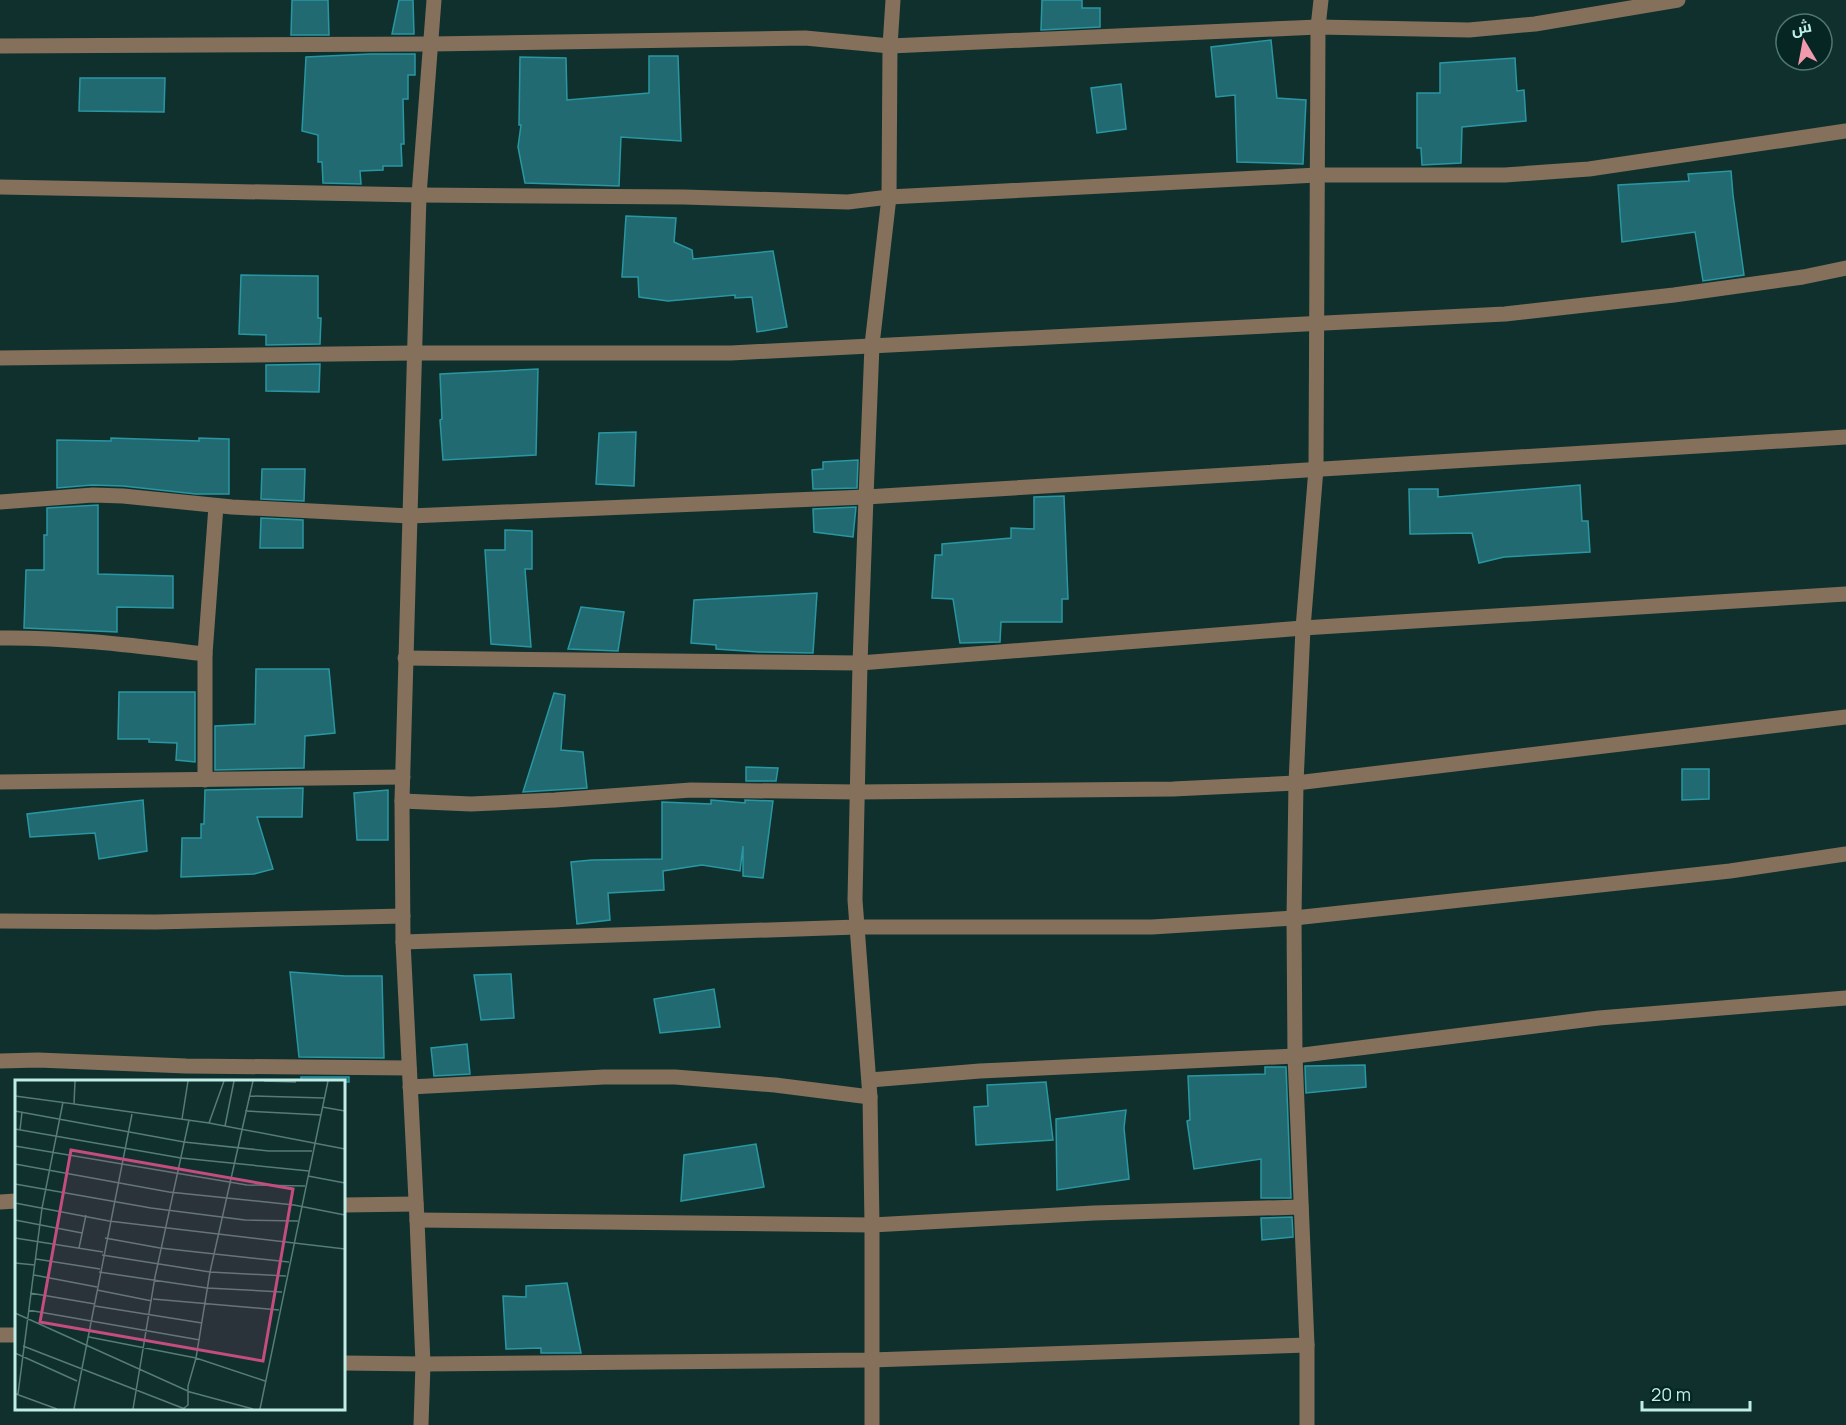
<svg xmlns="http://www.w3.org/2000/svg" width="1846" height="1425" viewBox="0 0 1846 1425" font-family="Manrope,Cairo,sans-serif">
	<rect width="100%" height="100%" fill="#10302d"/>
	<g fill="#216a72" stroke="#2997a2" stroke-width="1.5">
		<path d="M292 0H328L329 35H291Z"/>
		<path d="M399 0H413L414 34H392Z"/>
		<path d="M1042 0H1082V8H1100V27L1041 30Z"/>
		<path d="M1271 40 1277 98 1306 100 1303 164 1237 162 1235 95 1216 97 1211 47Z"/>
		<path d="M370 54H415V75H408V99H403L404 144H401L402 166H383V170L360 171 361 184 323 183 322 162H318V135L302 131 306 57Z"/>
		<path d="M649 56H678L681 141 621 137 619 186 525 183 518 147 521 125H519L520 57 566 58 567 100 649 93Z"/>
		<path d="M1515 58 1517 91 1524 90 1526 121 1462 127 1461 163 1422 165 1421 148H1417V93H1440V63Z"/>
		<path d="M80 78H165L164 112 79 111Z"/>
		<path d="M1121 84 1126 129 1097 133 1091 88Z"/>
		<path d="M1731 171 1733 195 1744 275 1703 281 1695 232 1622 242 1618 185 1689 181 1688 174Z"/>
		<path d="M626 216 676 218 674 242 692 250 693 259 773 251 787 327 757 332 752 297 735 298V295L668 301 639 297 638 277H622Z"/>
		<path d="M241 275 318 276V318H321L320 344 266 345V335L239 334Z"/>
		<path d="M320 364 319 392 266 391V365Z"/>
		<path d="M538 369 536 455 443 460 440 420 442 419 440 374Z"/>
		<path d="M636 432 634 486 596 484 599 433Z"/>
		<path d="M111 438 199 441V438L229 439V494H196L123 486 92 485 57 488V440L111 441Z"/>
		<path d="M858 460 857 488 813 489 812 470 823 469V462Z"/>
		<path d="M262 469H305L304 501 261 499Z"/>
		<path d="M1580 485 1582 521H1588L1590 552 1504 557 1479 563 1472 533 1410 534 1409 489H1438V497Z"/>
		<path d="M1064 496 1068 599H1062V622H1001L1000 642 960 643 953 599 932 598 935 555H942V544L1011 538V528L1034 529V497Z"/>
		<path d="M98 505V574L173 576V608L117 607V632L24 628 26 570H44V535H47V508Z"/>
		<path d="M856 507 853 537 814 532 813 509Z"/>
		<path d="M261 518 303 520V548H260Z"/>
		<path d="M505 530 532 531V569H525L531 647 491 644 485 550H505Z"/>
		<path d="M817 593 813 653 759 652 716 649V645L691 643 694 600Z"/>
		<path d="M581 607 624 612 618 651 568 649Z"/>
		<path d="M256 669H329L335 733 305 736 304 768 215 770V726L255 724Z"/>
		<path d="M119 692H195V762L176 760 177 743 149 742V739H118Z"/>
		<path d="M554 693 565 695 561 750 583 752 587 788 523 792Z"/>
		<path d="M746 767 778 768 776 781H746Z"/>
		<path d="M1682 769H1709V799L1682 800Z"/>
		<path d="M303 788 302 817H257L273 869 254 874 181 877 182 838H201V824H204L205 790Z"/>
		<path d="M388 790V840H357L354 793Z"/>
		<path d="M143 800 147 851 99 859 95 833 30 837 27 814Z"/>
		<path d="M711 800 745 803V800L773 801 763 878 743 876V846L740 871 702 865 663 871 664 890 608 893 610 920 577 924 571 862 592 860 662 859V802L711 804Z"/>
		<path d="M290 972 345 976H382L384 1058 299 1057Z"/>
		<path d="M511 974 514 1018 481 1020 474 975Z"/>
		<path d="M714 989 720 1027 660 1033 654 999Z"/>
		<path d="M467 1044 470 1074 434 1076 431 1048Z"/>
		<path d="M1365 1065 1366 1087 1306 1093 1305 1066Z"/>
		<path d="M1265 1067H1286L1291 1198H1261V1159L1194 1169 1187 1121 1190 1120 1188 1076 1265 1074Z"/>
		<rect x="301" y="1077" width="48" height="5"/>
		<path d="M1046 1082 1053 1140 976 1145 974 1107 988 1106 987 1085Z"/>
		<path d="M1126 1110 1124 1128 1129 1179 1057 1190 1056 1119Z"/>
		<path d="M756 1144 764 1187 681 1201 684 1155Z"/>
		<path d="M1292 1217 1293 1237 1262 1240 1261 1218Z"/>
		<path d="M567 1283 581 1353H541V1348L506 1349 503 1296 526 1297V1286Z"/>
	</g>
	<g fill="none" stroke-linecap="round" stroke-linejoin="round">
		<g stroke="#85705c" stroke-width="15">
			<path d="M0 46 431 44 805 38 890 46 1318 27 1469 30 1535 24 1678 0"/>
			<path d="M0 187 419 195 684 197 848 202 889 197 1317 175H1505L1589 169 1846 131"/>
			<path d="M0 358 414 353H731L1505 314 1674 295 1803 277 1846 268"/>
			<path d="M0 502 93 495 123 496 232 507 410 516 866 497 1846 437"/>
			<path d="M0 638C69 637 137 646 205 654"/>
			<path d="M405 658 860 663 1303 628 1846 594"/>
			<path d="M205 780V654L216 506"/>
			<path d="M0 782 403 777"/>
			<path d="M402 801 471 804 555 800 691 790 857 792 1173 789 1296 783 1846 717"/>
			<path d="M0 921 156 922 403 916"/>
			<path d="M403 942 857 927H1152L1294 918 1730 871 1846 854"/>
			<path d="M0 1061 38 1060 186 1066 409 1068"/>
			<path d="M870 1080 980 1071 1295 1056 1599 1018 1846 998"/>
			<path d="M410 1087 604 1077H675L775 1085 870 1097"/>
			<path d="M0 1202 16 1201"/>
			<path d="M344 1205 416 1204"/>
			<path d="M417 1220 872 1225 1094 1213 1301 1207"/>
			<path d="M0 1335H16"/>
			<path d="M344 1363 423 1364 871 1360 1307 1345"/>
			<path d="M421 1425 423 1364 417 1220 403 942 402 801 419 195 434 0"/>
			<path d="M872 1425V1225L870 1097 855 900 860 663 866 497 872 345 889 197 890 46 893 0"/>
			<path d="M1307 1425V1345L1295 1056 1294 918 1296 783 1303 628 1316 469 1318 27 1321 0"/>
		</g>
	</g>
	<g transform="translate(15 1080)">
		<rect width="330" height="330" fill="#10302d"/>
		<path fill="none" stroke="#567c77" stroke-width="1.5" d="M249 1 281 2M0 16 59 24 60 1M235 16 309 18M59 24 194 43 330 69M307 27 330 31M0 31 169 62 254 71H297M230 31 306 35M167 39 173 1M194 43 209 1M210 46 219 1M0 49 166 78 294 91M5 50 7 32M0 66 232 105 290 106M0 84 154 112 279 125 330 135M293 96 330 103M0 104 136 128 230 140 283 141M0 123 94 141 330 169M0 140 67 153M0 158 88 172M90 158 145 168 274 182M64 168 71 135M87 175 195 192 271 196M21 179 85 189M0 183 20 185M84 192 192 208 267 212M19 195 82 207M82 210 137 221M15 213 80 224M138 219 264 230M80 226 187 243M13 230 185 260M0 233 175 312 238 329M74 257 181 278 250 301M8 266 170 329M0 273 62 301M1 314 42 329M3 314 27 128 48 22M59 329 117 34M118 329 140 197 174 40M168 329 173 325V306L181 278 195 192 238 1M245 329 313 1"/>
		<path fill="#c24d7e" fill-opacity="0.15" stroke="#c24d7e" stroke-width="3" d="M56 70 278 109 248 281 25 242Z"/>
		<rect width="330" height="330" fill="none" stroke="#c0ede7" stroke-width="3"/>
	</g>
	<g transform="translate(1804 42) rotate(350)"><circle r="28" fill="#052623" stroke="#507671" stroke-width="1.5"/>
	<path d="M0-4.5L10 22L0 15L-10 22Z" fill="#f29aad"/>
	<text y="-9" font-size="16" font-weight="bold" text-anchor="middle" fill="#c0ede7">ش</text>
	</g>
	<path d="M1642 1401v9h108v-9" fill="none" stroke="#c0ede7" stroke-width="3"/>
	<text x="1651" y="1401" font-size="18" fill="#c0ede7" stroke="#052623" stroke-width="4.5" paint-order="stroke">20 m</text>
</svg>
